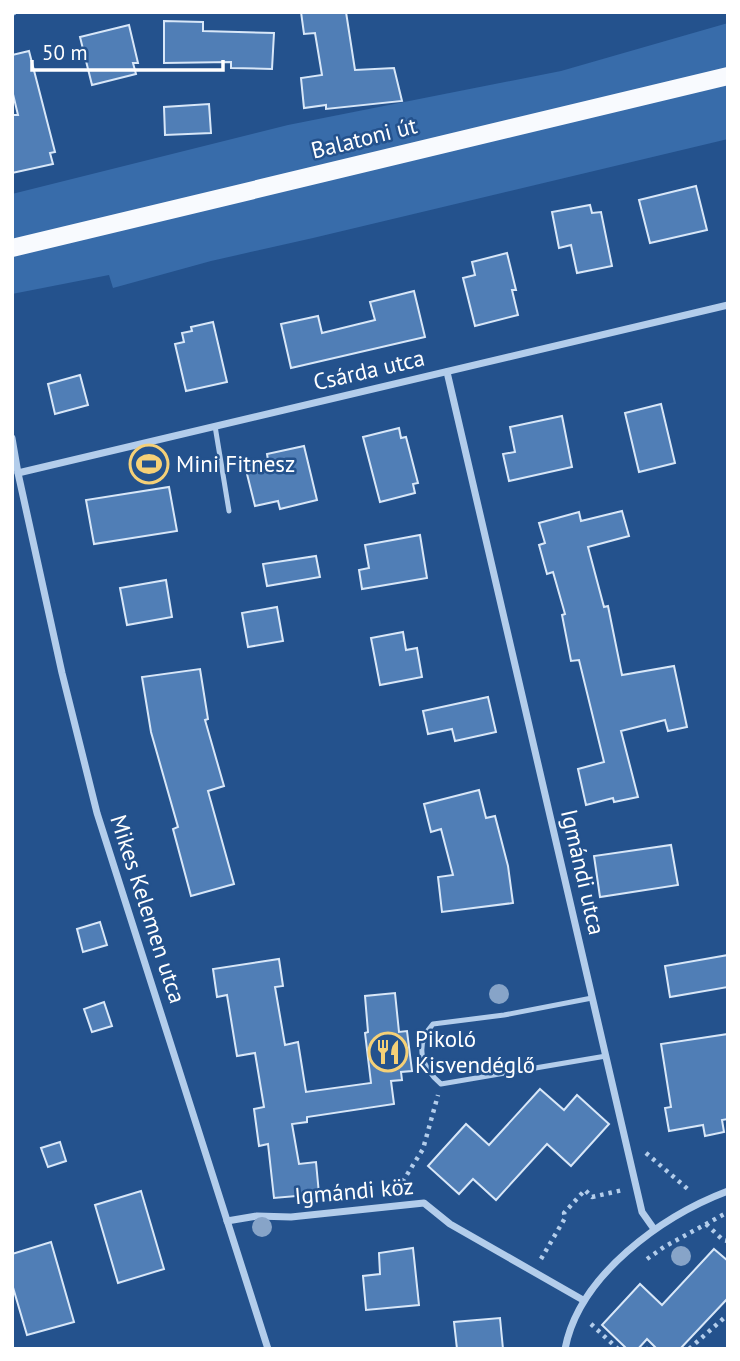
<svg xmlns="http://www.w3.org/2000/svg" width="740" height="1361" viewBox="0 0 740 1361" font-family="'PT Sans',sans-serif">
	<rect width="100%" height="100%" fill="#24528d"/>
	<path fill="#386caa" d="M728 23V139L313 238 211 261 113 288 109 275 12 294V194L288 125 561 71Z"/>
	<g fill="#507eb6" stroke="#d8e7f8" stroke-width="2">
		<path d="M301 12H346L355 70 394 68 402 101 326 109V105L304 108 301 78 322 75 315 33 304 34Z"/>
		<path d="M164 21 203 22V31L274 33 272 69 231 68V62L164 63Z"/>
		<path d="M129 25 138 63H133L136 74 92 85 80 37Z"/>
		<path d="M29 51 55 152 50 153 53 164 12 173V115H18L12 90V55Z"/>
		<path d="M209 104 211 133 165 135 164 107Z"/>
		<path d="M696 186 707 230 650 243 639 200Z"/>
		<path d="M590 205 592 213 601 212 612 266 577 273 571 245 559 248 552 212Z"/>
		<path d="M507 253 516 290H512L518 315 475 326 463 278 475 275 472 262Z"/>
		<path d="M414 291 425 337 291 368 281 324 318 316 322 333 375 320 370 302Z"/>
		<path d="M213 322 227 382 186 391 175 344 184 342 182 333 192 331 191 327Z"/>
		<path d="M80 375 88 405 55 414 48 384Z"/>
		<path d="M661 404 675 463 639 472 625 413Z"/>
		<path d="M562 416 572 467 509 481 503 454 515 452 510 427Z"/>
		<path d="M399 428 401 438 406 437 418 483 413 484 415 493 380 502 363 437Z"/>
		<path d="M304 446 317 500 280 509 278 501 255 506 245 466 268 460 267 454Z"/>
		<path d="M169 487 177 531 94 544 86 500Z"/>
		<path d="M622 511 629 536 588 547 604 607 608 606 622 675 674 666 687 727 668 731 665 720 621 731 638 797 614 802 613 798 586 805 578 769 604 762 579 660 571 661 562 615 565 614 553 572 547 574 539 545 545 543 539 523 579 512 581 521Z"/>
		<path d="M420 535 427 578 362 589 359 570 369 568 365 545Z"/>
		<path d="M316 556 320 577 267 586 263 564Z"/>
		<path d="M166 580 172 617 127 625 120 588Z"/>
		<path d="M277 607 283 641 248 647 242 613Z"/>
		<path d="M403 632 406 650 417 648 422 677 380 685 371 638Z"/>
		<path d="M200 669 208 719 205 720 224 786 208 791 234 884 191 896 173 829 178 827 151 732 142 677Z"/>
		<path d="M488 697 496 732 455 741 452 729 428 734 423 711Z"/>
		<path d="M479 790 486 818 495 816 508 866 513 903 442 912 438 877 453 875 441 829 431 832 424 804Z"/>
		<path d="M671 845 678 885 600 897 594 856Z"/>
		<path d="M100 922 107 945 83 952 77 929Z"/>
		<path d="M728 955V987L670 997 665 966Z"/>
		<path d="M279 959 283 986 275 987 285 1045 298 1042 306 1092 371 1083 365 1033 368 1032 365 996 395 993 399 1032 407 1031 412 1071 401 1072 402 1080 391 1081 394 1104 307 1117V1122L292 1124 299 1164 316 1162 319 1194 274 1198 268 1144 259 1146 254 1109 264 1107 255 1053 237 1056 227 995 217 997 213 969Z"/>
		<path d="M104 1002 112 1026 92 1032 84 1009Z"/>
		<path d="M728 1034V1119L722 1120 724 1132 705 1136 703 1125 669 1131 665 1108 671 1107 661 1044Z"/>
		<path d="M540 1089 564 1110 577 1095 609 1124 571 1166 547 1144 496 1200 473 1179 459 1194 428 1166 466 1124 489 1145Z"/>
		<path d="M60 1142 66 1161 48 1167 41 1148Z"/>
		<path d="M141 1191 164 1269 118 1283 95 1205Z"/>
		<path d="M51 1242 74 1322 27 1335 12 1284V1254Z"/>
		<path d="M413 1248 419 1305 366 1310 363 1276 380 1274 379 1253Z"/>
		<path d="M714 1249 728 1261V1298L680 1349H657L647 1339 638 1349H627L602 1325 640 1284 662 1305Z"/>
		<path d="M500 1318 503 1349H457L454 1322Z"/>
	</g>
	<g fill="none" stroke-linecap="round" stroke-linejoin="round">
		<g stroke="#b3cdeb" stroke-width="4.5" stroke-dasharray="3.5 5" stroke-linecap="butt">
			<path d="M646 1153 690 1191"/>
			<path d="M398 1189 423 1149 438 1095"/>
			<path d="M706 1224 723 1240 728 1241"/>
			<path d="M541 1259 565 1218 564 1213 585 1190 592 1197 623 1190"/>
			<path d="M647 1259 664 1247 728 1212"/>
			<path d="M591 1324 618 1349"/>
			<path d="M646 1349H648"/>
			<path d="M689 1349 724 1318 728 1321"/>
		</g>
		<g stroke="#b3cdeb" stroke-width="5">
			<path d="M215 426 229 511"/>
			<path d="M592 998 504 1015 433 1024C414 1045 421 1067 441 1084L606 1056"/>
		</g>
		<g stroke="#b3cdeb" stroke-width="7">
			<path d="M12 12H13"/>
			<path d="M447 372 642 1212 654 1229"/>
			<path d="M12 438 18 473 62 673 97 813 268 1349"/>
			<path d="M18 473 728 305"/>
			<path d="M227 1221 257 1216 291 1217 424 1203 450 1224 583 1300"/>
			<path d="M565 1349C579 1275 662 1216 728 1191"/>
		</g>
		<path stroke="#f8fafe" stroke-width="18" d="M12 248 728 76"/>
	</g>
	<g fill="#87a4c8">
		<circle cx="499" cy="994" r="10"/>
		<circle cx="262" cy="1227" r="10"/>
		<circle cx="681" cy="1256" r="10"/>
	</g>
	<defs>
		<symbol id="stadium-ring" viewBox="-11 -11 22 22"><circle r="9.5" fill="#24528d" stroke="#f5d077" stroke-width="1.5"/><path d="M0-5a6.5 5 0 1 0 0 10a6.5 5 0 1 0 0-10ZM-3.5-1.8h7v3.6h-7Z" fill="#f5d077"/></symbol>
		<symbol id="restaurant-ring" viewBox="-11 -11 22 22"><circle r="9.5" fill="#24528d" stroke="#f5d077" stroke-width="1.5"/><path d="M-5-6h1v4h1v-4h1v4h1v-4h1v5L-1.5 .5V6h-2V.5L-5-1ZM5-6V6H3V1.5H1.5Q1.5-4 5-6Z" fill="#f5d077"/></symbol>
	</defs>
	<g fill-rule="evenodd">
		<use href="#stadium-ring" x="127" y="442" width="44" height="44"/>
		<use href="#restaurant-ring" x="366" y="1030" width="44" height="44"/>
	</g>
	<g text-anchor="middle" stroke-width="5" stroke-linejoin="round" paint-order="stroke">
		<g font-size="23" fill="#fff" stroke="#24528d">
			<text transform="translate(364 138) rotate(-14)" y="8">Balatoni út</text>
			<text transform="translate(369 370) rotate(-13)" y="8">Csárda utca</text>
			<text transform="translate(583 872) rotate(77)" y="8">Igmándi utca</text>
			<text transform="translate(148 909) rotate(72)" y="8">Mikes Kelemen utca</text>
			<text transform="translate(354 1191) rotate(-5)" y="8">Igmándi köz</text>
		</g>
		<g font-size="23" fill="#fff" stroke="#24528d" text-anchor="start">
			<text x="176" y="472">Mini Fitnesz</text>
			<text x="415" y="1047">Pikoló<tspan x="415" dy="26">Kisvendéglő</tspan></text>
		</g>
	</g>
	<rect width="740" height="1361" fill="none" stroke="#ffffff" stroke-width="28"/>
	<path d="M32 60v10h191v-10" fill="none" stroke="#ffffff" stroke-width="3.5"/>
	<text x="42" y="60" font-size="21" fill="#ffffff" stroke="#24528d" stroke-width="5" paint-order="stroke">50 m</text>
</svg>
